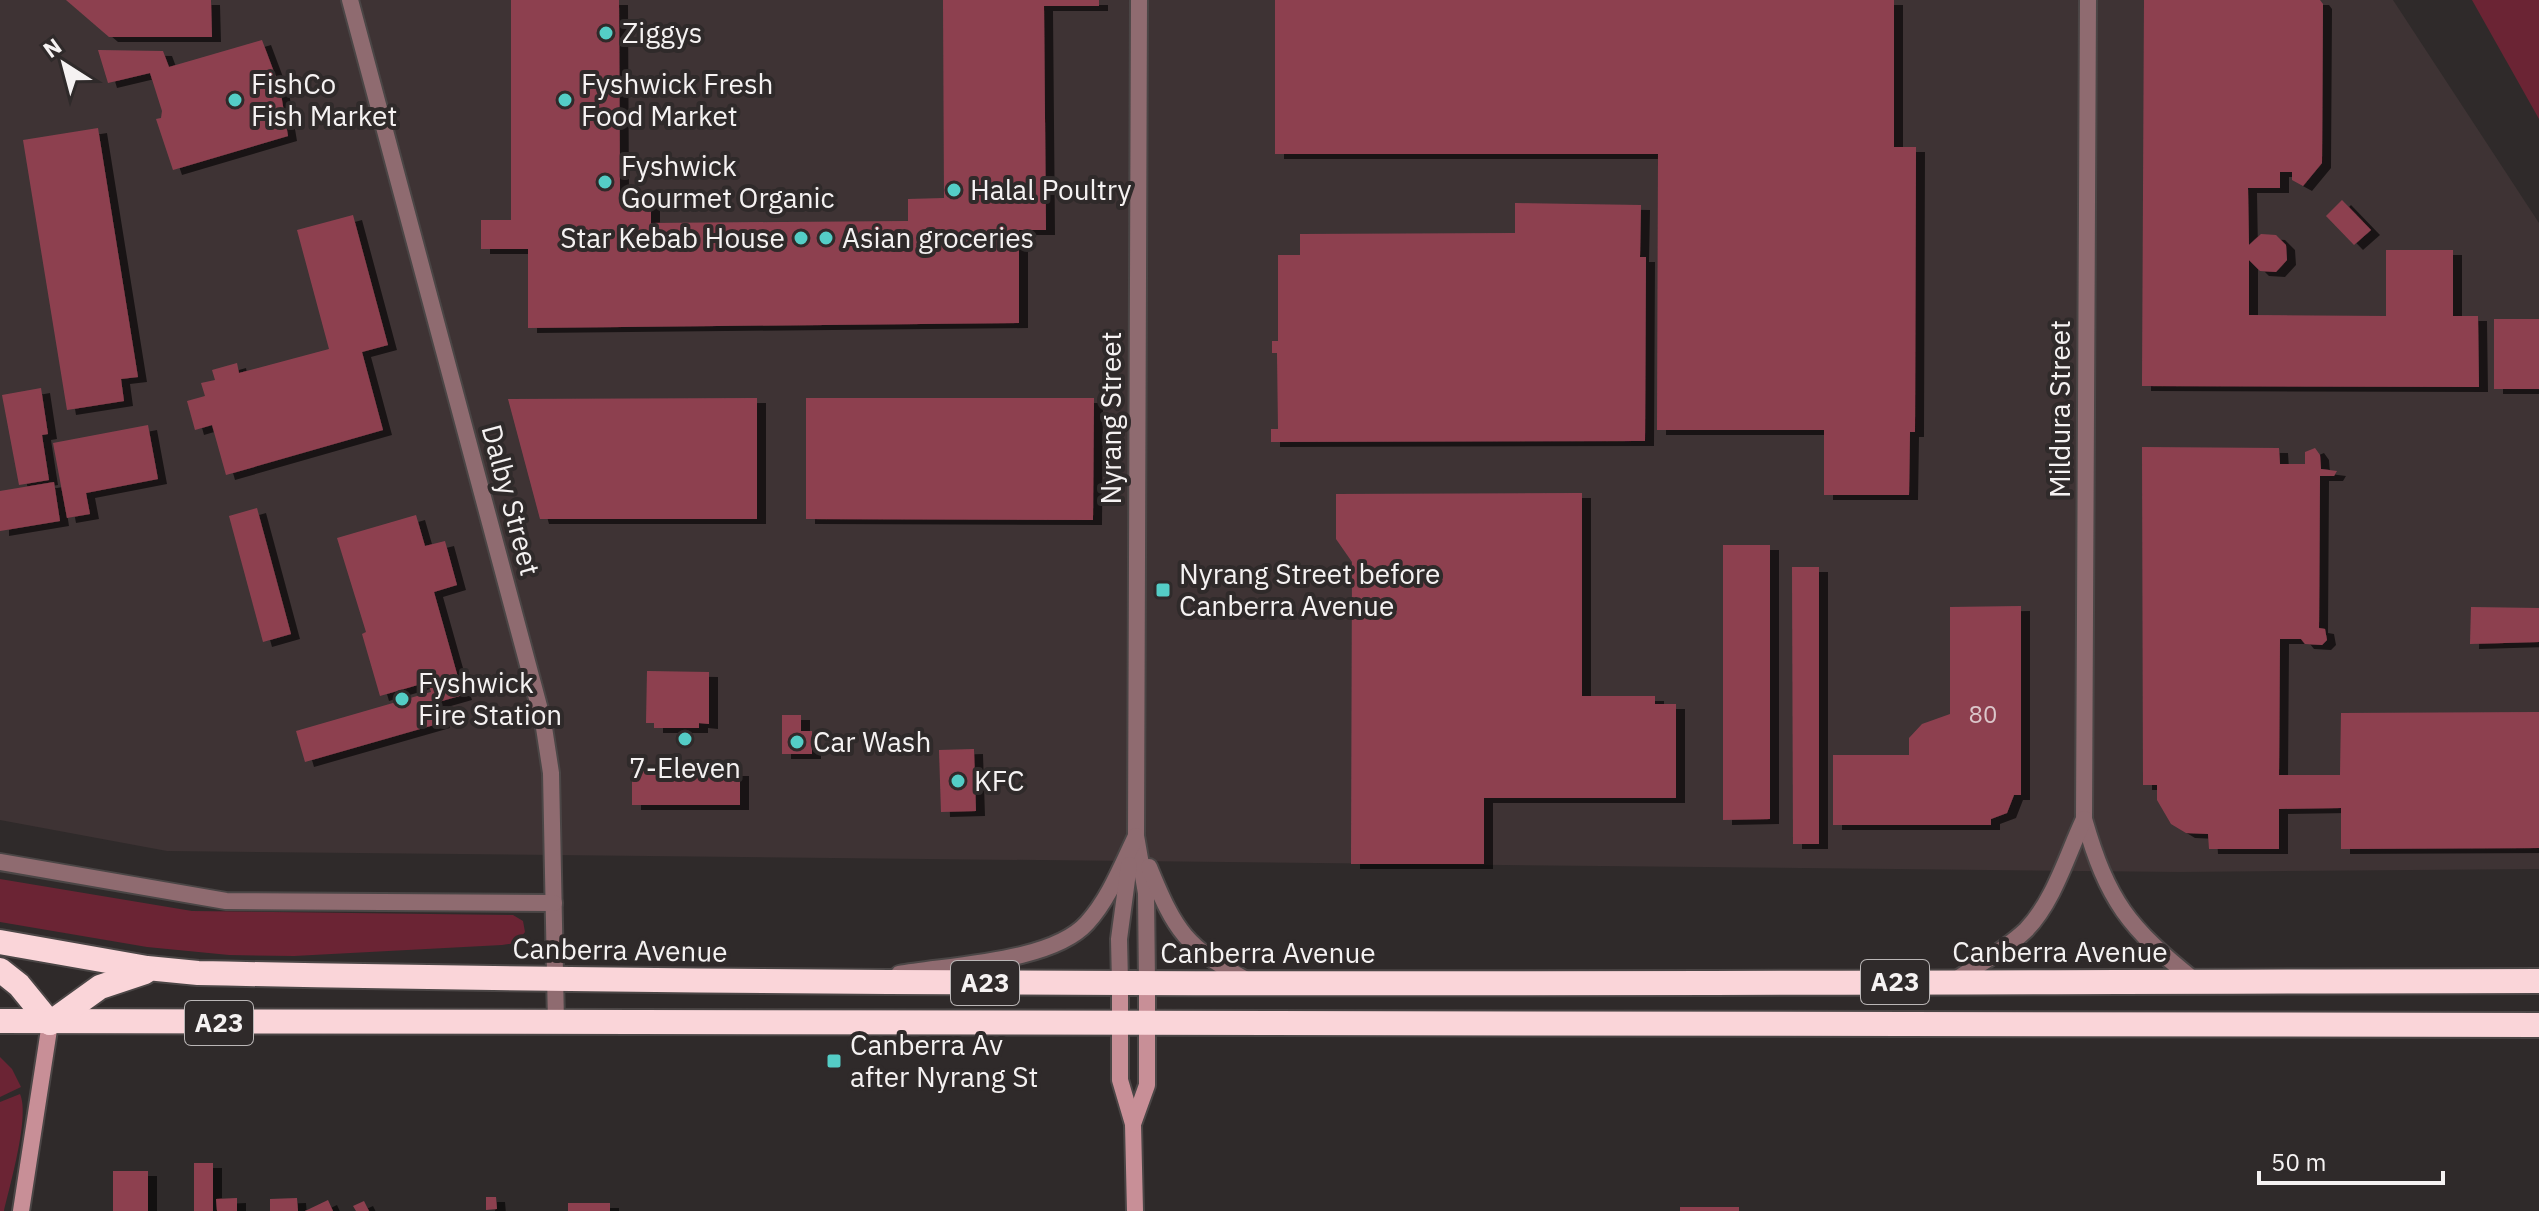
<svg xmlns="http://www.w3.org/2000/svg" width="2539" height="1211" viewBox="0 0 2539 1211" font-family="'IBM Plex Sans',sans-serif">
	<defs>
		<filter id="shadow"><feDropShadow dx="9" dy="5" stdDeviation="0" flood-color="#0009"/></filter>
	</defs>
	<rect width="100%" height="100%" fill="#2f2a2a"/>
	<path fill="#3e3334" d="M0 0H2393L2539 223V869L2180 872 167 851 0 820Z"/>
	<g fill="#6b2434">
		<path d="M2472 0H2539V119Z"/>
		<path d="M0 879 192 911 513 915 523 921 525 932 516 943 502 945 294 956 229 955 147 947 0 922Z"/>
		<path d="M0 1057 12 1069 21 1087 0 1097Z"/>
		<path d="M20 1094C30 1116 10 1185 4 1211H0V1102Z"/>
	</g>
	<g fill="#8d4150" filter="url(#shadow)">
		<path d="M66 0H211L212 37H109Z"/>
		<path d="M511 0H619L620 194H651V223L908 221V199L944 198 943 0H1099V6H1044L1046 230H1019V323L528 328V249H481V220H511Z"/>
		<path d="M1275 0H1894V147H1916L1915 432H1910L1909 495H1824V430H1657L1658 154H1275Z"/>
		<path d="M2144 0H2320L2323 4 2322 163 2303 186 2292 180V172H2280V188H2248L2249 245 2261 234 2276 235 2286 245 2287 260 2276 272 2260 271 2249 260V315L2386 316V250H2453V316H2478L2479 387 2142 386Z"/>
		<path d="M262 40 280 88 288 136 173 170 156 119 161 118 162 111 150 73 108 83 98 50 163 51 169 67Z"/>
		<path d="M98 128 138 377 121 379 124 401 67 410 23 140Z"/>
		<path d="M2342 200 2371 230 2354 245 2326 216Z"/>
		<path d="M1515 203 1641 205 1640 257H1646L1645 441 1271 442V429H1278L1277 353H1272V341H1278V255H1300V234L1515 233Z"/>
		<path d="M353 215 388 345 362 352 383 430 226 475 212 425 195 430 187 401 205 396 201 383 215 380 212 370 237 363 239 373 329 349 297 230Z"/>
		<rect x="2494" y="319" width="45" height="70"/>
		<path d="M41 388 48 434 42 435 49 480 19 485 2 395Z"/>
		<path d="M757 398V519H540L508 399Z"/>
		<path d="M806 398H1094L1093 520 806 519Z"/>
		<path d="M148 425 158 479 86 493 90 514 67 518 53 443Z"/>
		<path d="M2142 447 2279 448 2280 464H2305V452L2315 448 2320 455 2321 469 2337 471 2334 476H2320L2319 628 2325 629 2327 640 2322 645 2305 644 2301 639H2280L2279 775H2340L2341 713 2539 712V848L2341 849V808L2279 809V849H2209L2208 834 2186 833 2171 824 2157 800V785H2143Z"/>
		<path d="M54 482 60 521 0 531V491Z"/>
		<path d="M1582 493V696H1655V704H1676V798H1484V864H1351L1352 562 1336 539V494Z"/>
		<path d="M257 508 291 634 263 642 229 516Z"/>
		<path d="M416 515 425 546 445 541 457 585 434 592 463 695 435 703 441 723 305 762 296 731 431 692 428 682 380 696 362 634 366 632 337 538Z"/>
		<path d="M1723 545H1770V819L1723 820Z"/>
		<path d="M1792 567H1819V844H1793Z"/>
		<path d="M2021 606V795H2014L2007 813 1991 819V825H1833V755H1909V738L1922 724 1950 714V607Z"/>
		<path d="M2471 607 2539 608V642L2470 644Z"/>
		<path d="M647 671 709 672V724L699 723V728H654V723H646Z"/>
		<path d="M782 715H801V731H812V754H782Z"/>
		<path d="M974 749 976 811 941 812 939 750Z"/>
		<rect x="632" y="771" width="108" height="34"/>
		<rect x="194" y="1163" width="19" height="48"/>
		<rect x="113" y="1171" width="35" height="40"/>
		<path d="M486 1197H496L497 1209 486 1210Z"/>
		<path d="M237 1198V1211H217L216 1199Z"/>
		<path d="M297 1198 298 1211H270V1199Z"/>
		<path d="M328 1200 333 1211H305Z"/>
		<path d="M364 1201 369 1211H356L353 1206Z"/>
		<rect x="568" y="1203" width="42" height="8"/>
		<rect x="1680" y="1207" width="59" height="4"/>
	</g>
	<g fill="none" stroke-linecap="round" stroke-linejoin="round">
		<defs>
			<g id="street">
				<path d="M350 0 543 721 551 773 556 1023"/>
				<path d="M1139 0 1136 836 1146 893 1147 984"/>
				<path d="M2088 0 2084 819C2108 902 2128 927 2195 981"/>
				<path d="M0 862 226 901 554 903"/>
				<path d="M1149 867C1176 933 1185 946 1248 981"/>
				<path d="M899 974C950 965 1052 962 1087 923 1109 899 1122 865 1136 836"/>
				<path d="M1954 981C1978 965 2005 950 2026 930 2054 901 2067 855 2084 819"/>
				<path d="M1120 983 1119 939 1129 865"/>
			</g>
			<g id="secondary">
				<path d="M1120 983V1080L1133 1124 1135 1211"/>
				<path d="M1133 1124 1147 1085V984"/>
				<path d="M21 1211 50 1023"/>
			</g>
			<g id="highway">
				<path d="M0 942 147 968 198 973C978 989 1759 982 2539 981"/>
				<path d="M0 970 19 985 50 1023"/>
				<path d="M0 1021 2539 1025"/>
				<path d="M50 1023 100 987 145 972"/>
			</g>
		</defs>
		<use href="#street" stroke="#4b4646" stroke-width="20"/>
		<use href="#secondary" stroke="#4b4646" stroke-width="20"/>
		<use href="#highway" stroke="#4b4646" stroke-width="28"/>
		<use href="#street" stroke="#8f6b70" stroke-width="16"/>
		<use href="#secondary" stroke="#c88f97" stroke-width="16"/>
		<use href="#highway" stroke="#fad5d9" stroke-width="24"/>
	</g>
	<g fill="#54cdc6" stroke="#2f2a2a" stroke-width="3">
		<circle cx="606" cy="33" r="8"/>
		<circle cx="235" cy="100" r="8"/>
		<circle cx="565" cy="100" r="8"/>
		<circle cx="605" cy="182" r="8"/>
		<circle cx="954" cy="190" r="8"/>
		<circle cx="801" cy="238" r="8"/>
		<circle cx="826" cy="238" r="8"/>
		<rect x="1155" y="582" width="16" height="16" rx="4"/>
		<circle cx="402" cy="699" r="8"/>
		<circle cx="685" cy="739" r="8"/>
		<circle cx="797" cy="742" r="8"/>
		<circle cx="958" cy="781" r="8"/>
		<rect x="826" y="1053" width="16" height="16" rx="4"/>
	</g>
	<g text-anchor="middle" stroke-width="8" stroke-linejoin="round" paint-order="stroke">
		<g font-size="24" fill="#dbc6ca">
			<text x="1983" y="723">80</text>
		</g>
		<g fill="#2f2a2a" stroke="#bab6b6" stroke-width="2">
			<rect x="1861" y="960" width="68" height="44" rx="6"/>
			<rect x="951" y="961" width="68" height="44" rx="6"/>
			<rect x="185" y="1001" width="68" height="44" rx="6"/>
		</g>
		<g font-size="26" font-weight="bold" fill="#f5f2f2">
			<text x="1895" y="991">A23</text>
			<text x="985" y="992">A23</text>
			<text x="219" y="1032">A23</text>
		</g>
		<g font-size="28" fill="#f5f2f2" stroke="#2f2a2a" text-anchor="start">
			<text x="622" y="43">Ziggys</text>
			<text x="251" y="94">FishCo<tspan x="251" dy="32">Fish Market</tspan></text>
			<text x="581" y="94">Fyshwick Fresh<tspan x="581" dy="32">Food Market</tspan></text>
			<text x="621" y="176">Fyshwick<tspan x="621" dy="32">Gourmet Organic</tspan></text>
			<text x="970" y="200">Halal Poultry</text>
			<text x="785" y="248" text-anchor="end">Star Kebab House</text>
			<text x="842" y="248">Asian groceries</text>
			<text x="1179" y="584">Nyrang Street before<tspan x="1179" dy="32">Canberra Avenue</tspan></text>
			<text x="418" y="693">Fyshwick<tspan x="418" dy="32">Fire Station</tspan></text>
			<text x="813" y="752">Car Wash</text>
			<text x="685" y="778" text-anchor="middle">7-Eleven</text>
			<text x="974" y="791">KFC</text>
			<text x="850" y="1055">Canberra Av<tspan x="850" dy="32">after Nyrang St</tspan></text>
		</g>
		<g font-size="28" fill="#f5f2f2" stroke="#2f2a2a">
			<text transform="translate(2060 409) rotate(-90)" y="10">Mildura Street</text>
			<text transform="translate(1111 418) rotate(-90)" y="10">Nyrang Street</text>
			<text transform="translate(511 500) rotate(75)" y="10">Dalby Street</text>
			<text transform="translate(620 950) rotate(1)" y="10">Canberra Avenue</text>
			<text x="2060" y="962">Canberra Avenue</text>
			<text x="1268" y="963">Canberra Avenue</text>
		</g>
	</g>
	<g transform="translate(64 64) rotate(324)" stroke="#2f2a2a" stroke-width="6" paint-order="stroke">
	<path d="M0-6L14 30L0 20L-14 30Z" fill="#f5f2f2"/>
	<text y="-12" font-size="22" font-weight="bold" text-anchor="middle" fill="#f5f2f2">N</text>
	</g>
	<path d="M2259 1171v12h184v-12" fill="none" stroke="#f5f2f2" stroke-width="4"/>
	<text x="2271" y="1171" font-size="24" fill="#f5f2f2" stroke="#2f2a2a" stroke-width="6" paint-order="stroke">50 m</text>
</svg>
